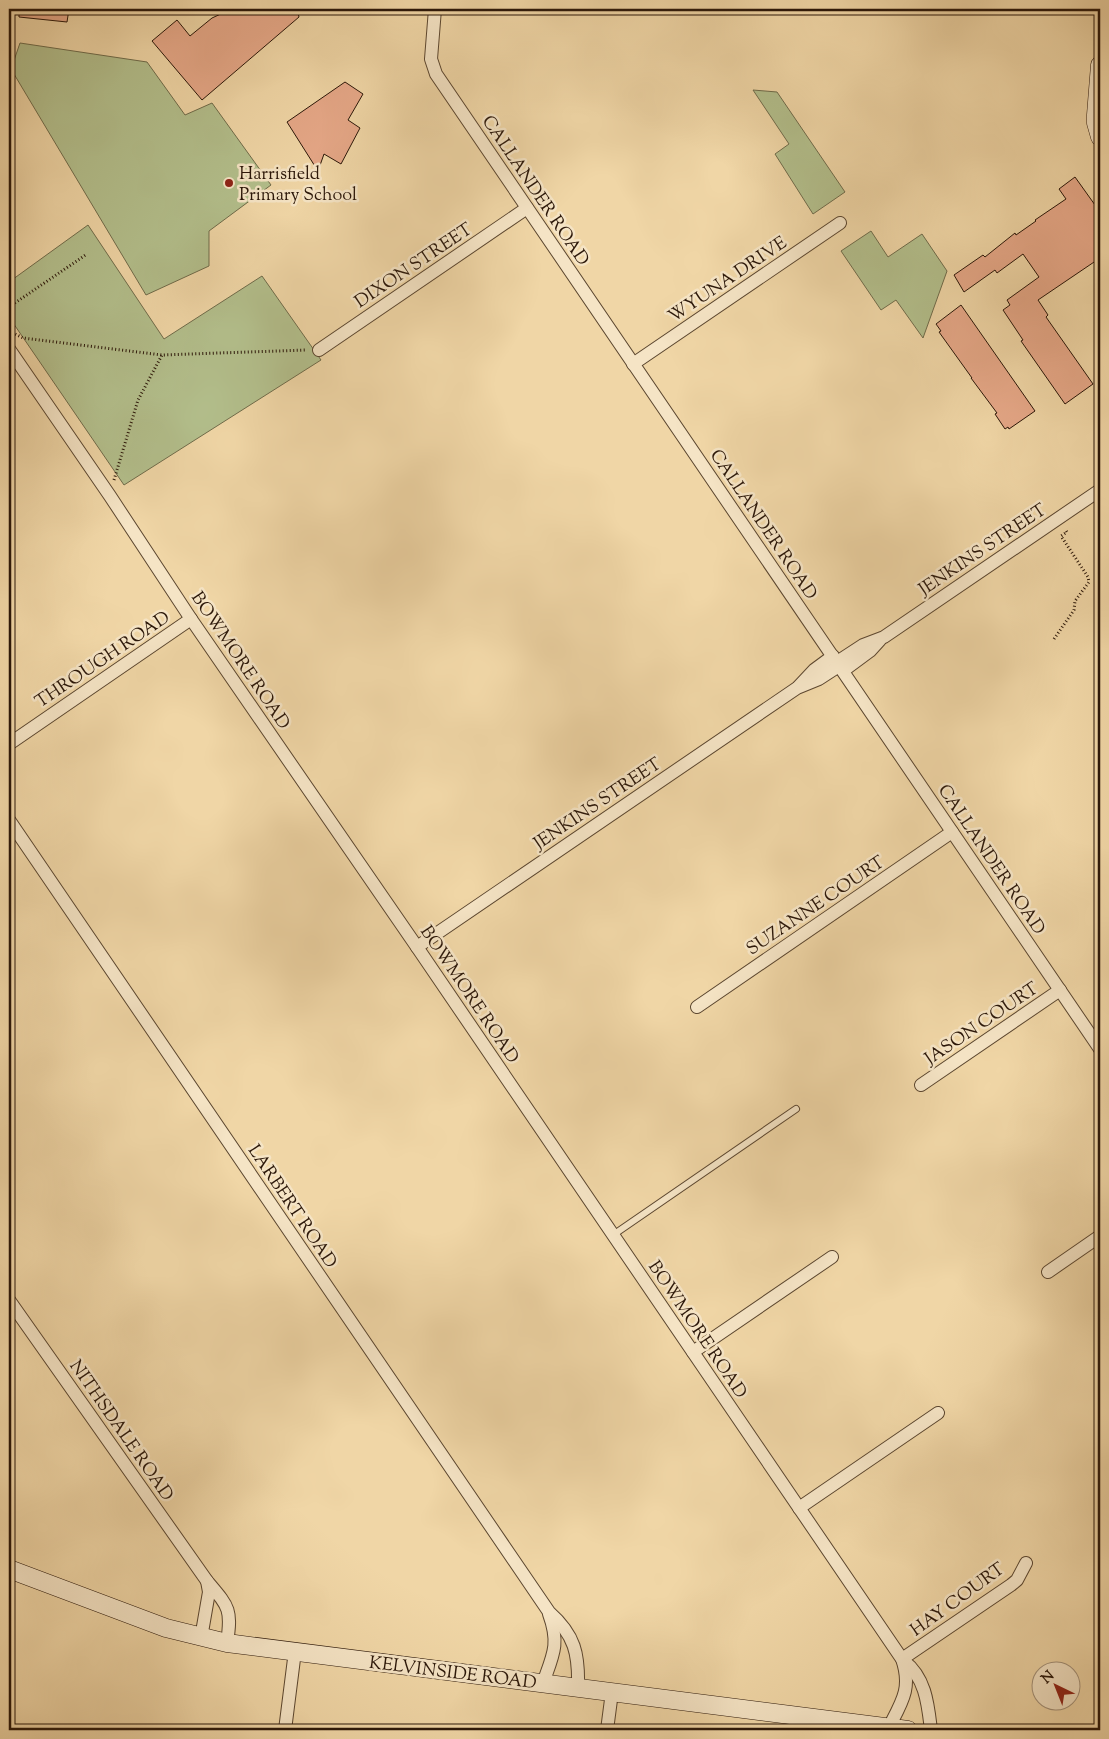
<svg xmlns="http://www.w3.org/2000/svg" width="1109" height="1739" viewBox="0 0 1109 1739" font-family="'Sorts Mill Goudy',serif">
	<rect width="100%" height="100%" fill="#f0d6a6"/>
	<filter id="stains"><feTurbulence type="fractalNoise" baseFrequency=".004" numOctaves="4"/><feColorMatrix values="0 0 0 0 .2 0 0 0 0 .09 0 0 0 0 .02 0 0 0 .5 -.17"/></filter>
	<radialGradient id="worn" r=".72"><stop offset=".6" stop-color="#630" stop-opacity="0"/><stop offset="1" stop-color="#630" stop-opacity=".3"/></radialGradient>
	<g fill="#b3bf8c" stroke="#6f6b4a">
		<path d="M20 43 147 62 185 115 212 103 271 185 209 231V266L146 295 11 69Z"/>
		<path d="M753 90 777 92 845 192 813 214 775 154 789 144Z"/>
		<path d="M88 225 164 339 262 276 321 360 124 485 9 317V282Z"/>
		<path d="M871 231 888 257 922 234 947 271 923 338 896 300 881 310 841 251Z"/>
	</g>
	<g fill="#e6a888" stroke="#2b1709">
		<path d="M19 9H69L67 22 19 17Z"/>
		<path d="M225 9H297L299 17 202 100 152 41 177 20 190 36 212 18 225 12Z"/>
		<path d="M345 82 363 94 348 120 360 128 341 164 324 154 318 171 287 122Z"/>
		<path d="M1075 177 1100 212V258L1038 300 1048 315 1046 317 1093 384 1065 404 1021 341 1023 340 1003 310 1010 305 1007 300 1039 277 1023 254 997 273 995 270 964 292 954 275 983 255 985 257 1015 233 1016 235 1036 221 1035 220 1066 199 1059 189Z"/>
		<path d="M961 305 1035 411 1009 429 1008 427 1005 429 995 414 997 413 971 378H972L939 332 941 331 936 324Z"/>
	</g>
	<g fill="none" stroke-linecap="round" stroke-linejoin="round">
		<defs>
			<path id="lane" d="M613 1235 796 1109"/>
			<g id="street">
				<path d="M435 9 431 59 436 74 1100 1049"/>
				<path d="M9 349 110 496 191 619 417 947 902 1659C912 1688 902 1702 889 1727"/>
				<path d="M319 350 527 208"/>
				<path d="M633 364 840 223"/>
				<path d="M837 662 863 645 884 637 1100 490"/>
				<path d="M843 671 870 651 880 640"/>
				<path d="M799 686 814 670 833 656"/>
				<path d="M9 744 191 619"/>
				<path d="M9 820 549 1612C575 1635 579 1654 578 1688"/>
				<path d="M417 947 797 688 819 679 839 666"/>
				<path d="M697 1007 952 832"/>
				<path d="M921 1085 1060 990"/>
				<path d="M1048 1272 1100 1236"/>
				<path d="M9 1300 207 1581C229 1607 232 1609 227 1643"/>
				<path d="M693 1352 832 1257"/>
				<path d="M799 1508 938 1413"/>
				<path d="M201 1638 209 1592 207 1581"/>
				<path d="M902 1659 1011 1585 1017 1580 1026 1563"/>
				<path d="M904 1661C926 1678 928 1705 931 1730"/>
				<path d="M543 1683C553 1655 560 1644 549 1614"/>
				<path d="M285 1730 295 1651"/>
				<path d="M607 1730 612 1692"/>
			</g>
			<g id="secondary">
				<path d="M1100 65 1096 115V123L1100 137"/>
				<path d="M9 1569 166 1628 227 1643 908 1730"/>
			</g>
		</defs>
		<use href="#lane" stroke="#5c4730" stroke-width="8"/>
		<use href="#street" stroke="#5c4730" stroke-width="14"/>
		<use href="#secondary" stroke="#2b1709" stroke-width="19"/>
		<g stroke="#2b1709" stroke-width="3" stroke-dasharray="1 2.5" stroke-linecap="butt">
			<path d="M9 307 87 254"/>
			<path d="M9 331 23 338 162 355 306 350"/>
			<path d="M114 480 138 400 162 355"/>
			<path d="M1054 639 1074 610 1075 601 1089 582 1088 577 1061 536 1067 532 1065 529"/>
		</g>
		<use href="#lane" stroke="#f5e4c5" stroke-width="6"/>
		<use href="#street" stroke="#f5e4c5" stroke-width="12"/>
		<use href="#secondary" stroke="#f5e4c5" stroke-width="18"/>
	</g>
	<circle fill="#8f2418" stroke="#f5e4c5" stroke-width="2" cx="229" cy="183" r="5"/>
	<g text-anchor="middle" stroke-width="5" stroke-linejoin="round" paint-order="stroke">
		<g font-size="18" fill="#2b1709" stroke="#f5e4c5" text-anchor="start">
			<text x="239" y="179">Harrisfield<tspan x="239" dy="21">Primary School</tspan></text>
		</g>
		<g font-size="18" fill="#2b1709" stroke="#f5e4c5">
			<text transform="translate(536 190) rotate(56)" y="6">CALLANDER ROAD</text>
			<text transform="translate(413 265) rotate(-34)" y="6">DIXON STREET</text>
			<text transform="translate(727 279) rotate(-34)" y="6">WYUNA DRIVE</text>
			<text transform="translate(764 524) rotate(56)" y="6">CALLANDER ROAD</text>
			<text transform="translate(982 549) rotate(-34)" y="6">JENKINS STREET</text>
			<text transform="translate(102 659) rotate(-34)" y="6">THROUGH ROAD</text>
			<text transform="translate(241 660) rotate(56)" y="6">BOWMORE ROAD</text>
			<text transform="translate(597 803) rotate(-34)" y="6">JENKINS STREET</text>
			<text transform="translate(992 859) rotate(56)" y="6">CALLANDER ROAD</text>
			<text transform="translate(815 905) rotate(-34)" y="6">SUZANNE COURT</text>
			<text transform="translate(470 994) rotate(56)" y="6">BOWMORE ROAD</text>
			<text transform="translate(981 1023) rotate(-34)" y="6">JASON COURT</text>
			<text transform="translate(293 1206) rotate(56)" y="6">LARBERT ROAD</text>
			<text transform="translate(698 1329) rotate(56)" y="6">BOWMORE ROAD</text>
			<text transform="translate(122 1430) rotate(55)" y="6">NITHSDALE ROAD</text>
			<text transform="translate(957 1599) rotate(-36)" y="6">HAY COURT</text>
			<text transform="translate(453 1672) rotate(7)" y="6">KELVINSIDE ROAD</text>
		</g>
	</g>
	<rect width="1109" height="1739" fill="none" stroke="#f0d6a6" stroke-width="30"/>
	<rect x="10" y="10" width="1089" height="1719" fill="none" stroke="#2b1709" stroke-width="2.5"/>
	<rect x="15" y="15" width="1079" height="1709" fill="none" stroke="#2b1709"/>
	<g transform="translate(1056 1686) rotate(317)"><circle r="24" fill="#f5e4c5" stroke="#a4927a"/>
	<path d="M0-4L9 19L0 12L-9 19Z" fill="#8f2418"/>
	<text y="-8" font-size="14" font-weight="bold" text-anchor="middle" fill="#2b1709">N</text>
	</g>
	<rect width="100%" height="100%" filter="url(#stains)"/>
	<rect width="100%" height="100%" fill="url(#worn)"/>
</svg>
